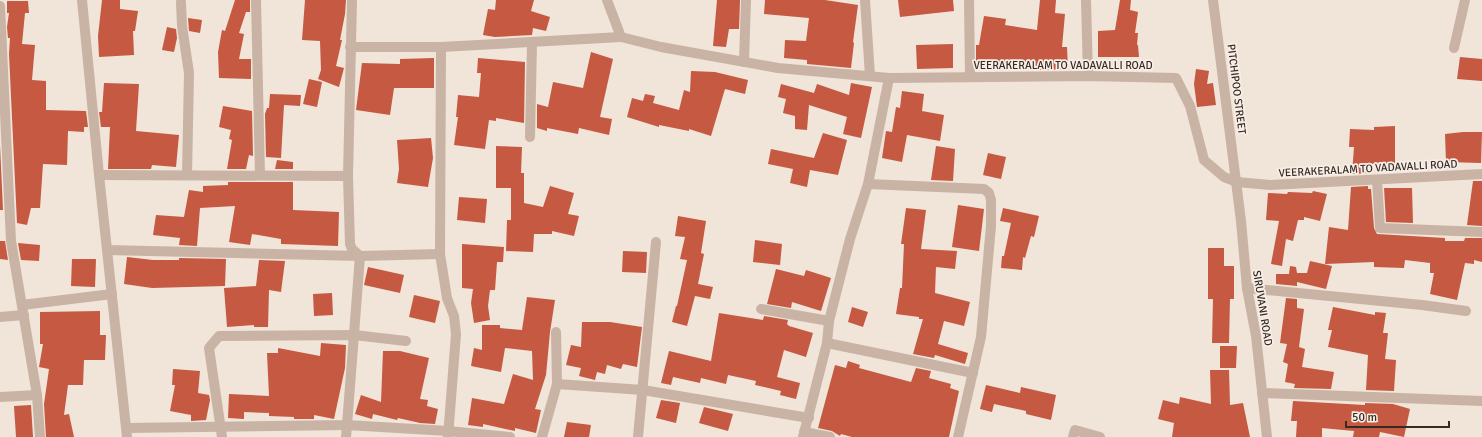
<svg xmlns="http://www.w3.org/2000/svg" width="1482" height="437" viewBox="0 0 1482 437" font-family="Signika,sans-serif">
	<rect width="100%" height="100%" fill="#f1e4d9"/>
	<g fill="#c55942">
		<path d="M102 0H120V9L138 11 135 31H133L134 55 99 57 98 36Z"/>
		<path d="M235 0H250V12H246L239 33 244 34 239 59H251V79L219 78 218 52 222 30 225 31Z"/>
		<path d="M305 0H346L345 14 340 40H342L336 66 344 68 339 87 318 79 321 70 320 41 302 40Z"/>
		<path d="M496 0H534L531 11 550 17 546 31 533 28 532 35 495 37 483 35 488 9 495 10Z"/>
		<path d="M717 0H740L739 29H729L726 47 713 46Z"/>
		<path d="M765 0H825L858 5 853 42 854 43 851 68 807 64V60L784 58 785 40 806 41 809 18 764 14Z"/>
		<path d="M898 0H953L954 11 900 17Z"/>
		<path d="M1040 0H1056L1055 13 1065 14 1062 47H1067L1068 69 1038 70V68L1005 63V68H976V45H979L984 16 1006 19 1005 25 1037 30Z"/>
		<path d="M1120 0H1131L1130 10 1138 12 1135 33H1138L1137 45H1138L1139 57H1098V31L1115 30Z"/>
		<path d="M7 1H28L29 13H25L22 44 35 45 32 80 46 81V110L86 111 88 127H84V132L68 131 67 165 43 164 40 208H31L27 225 17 223 9 54 10 38H8L7 27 9 13H7Z"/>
		<path d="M188 18 202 20 200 33 189 31Z"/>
		<path d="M167 27 176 29 177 38 174 52 162 50Z"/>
		<path d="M953 44V68L917 69 916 45Z"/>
		<path d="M591 52 613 59 600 117 612 119 609 135 579 128 578 134 547 128V131L537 128V104L548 107 553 82 583 88Z"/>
		<path d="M1460 57 1482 59V81L1457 79Z"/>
		<path d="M434 58V88H394L390 115 356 110 362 63 400 64V59Z"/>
		<path d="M478 58 525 62 524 123 496 118V121L489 120 485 149 454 145 458 117H456L458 95 479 97 481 73H477Z"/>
		<path d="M1196 69 1209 71 1207 84 1213 83 1216 105 1197 107 1194 84Z"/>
		<path d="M691 71 715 72 748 80 745 94 725 89 711 136 689 129V131L659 125V127L627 117 632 98 643 101 645 94 655 96 653 103 679 110 684 90 690 92Z"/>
		<path d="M309 79 322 82 317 107 303 104Z"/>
		<path d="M104 83 139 84 136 131 179 135 176 167 152 165 151 169H108L110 127H101L99 112H102Z"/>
		<path d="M851 83 872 87 861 138 843 134 847 117 809 105 807 130 795 129V116L783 113 786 99 778 97 781 84 814 93 817 84 849 95Z"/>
		<path d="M902 91 924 94 922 111 944 115 940 141 907 135 902 162 882 158 886 131 892 132 896 107 900 108Z"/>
		<path d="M270 94 301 95 300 106 284 105 281 158 266 157 265 114 267 108H269Z"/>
		<path d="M223 106 252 111 253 156 249 155 246 169H227L232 140 229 139 231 130 219 127Z"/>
		<path d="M1395 126V164H1369V173L1352 174 1354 147H1349L1350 129 1374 130V127Z"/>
		<path d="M1463 132H1482L1481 163 1446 162 1445 134Z"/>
		<path d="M823 133 847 140 838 175 810 170 807 187 790 183 793 169 768 164 771 149 814 158Z"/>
		<path d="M431 138 433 158 428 187 397 183 399 169 397 140Z"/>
		<path d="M0 145 3 210H0Z"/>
		<path d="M496 146 522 147 521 173H524V203L543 207 550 186 574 193 568 214 579 216 574 236 552 231V234H534L533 252 506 251 507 220H511V188H496Z"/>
		<path d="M936 146 955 149 953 181 931 180Z"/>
		<path d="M988 153 1006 157 1001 179 983 175Z"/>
		<path d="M277 160 293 162V169H275Z"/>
		<path d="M1473 181H1482V226L1467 225Z"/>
		<path d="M228 182H293V210L339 212 338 246 281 244V239L252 234 250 245 229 242 235 206 200 208 197 246 179 245 180 238 153 235 156 215 184 217 189 190 203 192V186L228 185Z"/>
		<path d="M1368 186V189H1371L1374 228 1377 234 1445 238V241H1464L1465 238H1482V262L1474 260V264L1465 263 1457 300 1430 294 1434 273H1430V263L1405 260 1404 268 1374 267V262L1325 264 1329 227 1348 230 1351 187Z"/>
		<path d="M1384 188H1412L1413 223 1386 222Z"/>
		<path d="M1313 191 1327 194 1320 221 1304 217V220H1298L1293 241 1286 239 1282 266 1271 264 1279 221 1266 220 1268 193 1287 194 1288 192 1312 193Z"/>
		<path d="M459 197 487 199 485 223 457 220Z"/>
		<path d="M958 205 984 209 979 251 952 247Z"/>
		<path d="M906 208 926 210 921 249 957 251 955 269 936 267 935 293 970 302 964 326 944 321 938 344 968 353 965 364 935 355 934 358 913 354 923 319H919V317L896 314 900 288H902L904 244H901Z"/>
		<path d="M1003 208 1039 216 1034 237 1031 236 1025 258 1023 257 1022 270 1001 268 1002 256H1004L1011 223 1000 221Z"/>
		<path d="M678 216 706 221 701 253 704 254 698 284 713 287 710 299 695 296 687 326 672 322 676 306H677L687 260 680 259 685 237 675 236Z"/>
		<path d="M755 240 782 244 780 265 753 262Z"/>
		<path d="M0 241H5L8 260 0 259Z"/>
		<path d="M18 243 40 245 39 261 21 260Z"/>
		<path d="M462 244 504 247 503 262H497L495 290H490L488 306 490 320 474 323 471 303 473 289 462 288Z"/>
		<path d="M1208 248H1224V266H1234V299H1230L1229 343H1212L1213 299H1208Z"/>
		<path d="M623 251 647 252 646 273 622 272Z"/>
		<path d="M127 257 153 260H179V258L226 259 225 286 152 288 124 284Z"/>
		<path d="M72 259H96L95 287 71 286Z"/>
		<path d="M259 260 285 261 281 292 269 290 268 327H254V325L227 327 224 288 256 286Z"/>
		<path d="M1310 261 1332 266 1326 289 1297 282V286L1276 284V274H1289L1290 266 1296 267 1297 273H1307Z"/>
		<path d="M368 267 404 275 400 293 364 285Z"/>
		<path d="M776 269 804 276 806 270 831 278 821 311 792 302 791 308 767 304Z"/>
		<path d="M332 293 333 315 314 316 313 294Z"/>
		<path d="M414 295 440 301 435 323 409 317Z"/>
		<path d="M527 297 555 300 550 332 546 375 535 409 541 410 536 433 515 428V431L483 424V427L468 425 472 398 504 404 513 374 533 380 532 351 505 348 501 372 471 366 474 348 482 350V325H500V328L522 330Z"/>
		<path d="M1286 298 1297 299V308L1304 309 1299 347 1305 349 1302 367 1334 372 1331 389 1294 388 1295 384 1285 382 1288 364 1283 362 1287 344 1280 343Z"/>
		<path d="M852 307 868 312 863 327 848 322Z"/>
		<path d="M1333 307 1375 315V312L1386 313 1383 333H1388L1385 359 1396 360 1394 391 1366 390 1368 355 1328 347 1332 330H1328Z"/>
		<path d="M100 311V335H106L105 360H84L83 385H68L64 415 69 414 74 437H46L44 404 49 369 39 367 43 344H40V312Z"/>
		<path d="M719 313 763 320 764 316 788 320 787 324 789 326 813 333 806 357 784 350 777 377 800 383 796 399 780 395 781 391 755 385 756 381 728 375 726 384 701 378 700 383 673 377 671 385 661 383 669 351 711 361Z"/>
		<path d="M582 322H610L642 327 637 367 623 364 621 369 607 365 605 374 597 372 595 380 579 376 581 368 566 365 571 345 581 347Z"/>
		<path d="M321 343 346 345 345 368 334 419 314 415V419H294V417L269 416V413L244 412V419L228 418 229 394 269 396 267 353H278V348L320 356Z"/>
		<path d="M1220 346H1237L1236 368H1220Z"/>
		<path d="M383 351H400L429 358 420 399 428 400 427 406 438 409 435 424 420 423 398 418 397 420 373 414 372 419 355 414 361 395 381 402Z"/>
		<path d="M848 361 860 365 859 368 911 382 916 368 931 371 929 378 951 384 950 388 959 391 949 437H852L841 434 840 436 832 431 818 428 835 365 846 368Z"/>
		<path d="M173 369 200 371 198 393 209 395 210 400 206 420 191 421V415L170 411 175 385H172Z"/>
		<path d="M1210 370H1229L1230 405 1243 403 1250 437H1172L1174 423 1158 419 1163 400 1179 404 1180 397 1211 404Z"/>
		<path d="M986 385 1020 393 1021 387 1056 395 1051 420 1026 414V411L994 404 992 412 980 409Z"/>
		<path d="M661 400 680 403 676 423 656 418Z"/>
		<path d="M1293 401 1365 405V403L1393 404 1410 409 1404 437 1380 432 1379 437H1353L1354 431 1322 428V437H1296L1297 421H1291Z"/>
		<path d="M31 405 33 437H16L14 406Z"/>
		<path d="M704 407 733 414 728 431 699 423Z"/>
		<path d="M567 422 591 425 589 437H564Z"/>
	</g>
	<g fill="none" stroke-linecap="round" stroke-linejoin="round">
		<g stroke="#c9b3a5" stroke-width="10">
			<path d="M82 0 99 175 127 437"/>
			<path d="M256 0 260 175"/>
			<path d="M865 0 870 76"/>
			<path d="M969 0 970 77"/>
			<path d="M1086 0 1088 76"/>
			<path d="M181 2 182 26 189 73 187 175"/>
			<path d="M0 6 11 241 37 395 40 437"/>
			<path d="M350 47H441"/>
			<path d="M1454 48 1465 0"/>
			<path d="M744 62 746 0"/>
			<path d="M530 137 532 43"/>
			<path d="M99 175 348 176"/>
			<path d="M1377 180 1380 228 1482 232"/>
			<path d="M868 184 984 189 989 193 991 200V226L981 337 958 437"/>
			<path d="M107 250 360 256 440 254"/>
			<path d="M1247 288 1422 305 1466 311"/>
			<path d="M22 305 112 294"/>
			<path d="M761 309 829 321"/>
			<path d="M0 317 24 315"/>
			<path d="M827 343 973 373"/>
			<path d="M557 384 643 390 809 418"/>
			<path d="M1262 393 1482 401"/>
			<path d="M0 397 37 395"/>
			<path d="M127 428 347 425 360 256 352 249 350 244 348 176 352 0"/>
			<path d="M804 432 830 437"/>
			<path d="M222 437 209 348 219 336 354 335 406 341"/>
			<path d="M346 437 347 425 448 431 510 437"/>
			<path d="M448 437 456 334 454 316 447 298 440 254 441 47 621 37"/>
			<path d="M542 437 557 384 556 332"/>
			<path d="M638 437 656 242"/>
			<path d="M803 437 827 343 829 321 850 239 868 184 889 78"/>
			<path d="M1073 437 1075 430 1100 437"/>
		</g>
		<g stroke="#c9b3a5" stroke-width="10">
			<path d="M607 0 621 37 661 47 778 68 889 78 1088 76 1176 78 1190 106 1204 160 1224 177 1237 182 1270 185 1482 174"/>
			<path d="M1213 0 1241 221 1247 288 1256 336 1267 437"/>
		</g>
	</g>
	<g text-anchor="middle" stroke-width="3.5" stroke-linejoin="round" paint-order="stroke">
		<g font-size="11" fill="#342a26" stroke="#f9eee5">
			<text x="1063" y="69">VEERAKERALAM TO VADAVALLI ROAD</text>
			<text transform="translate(1237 89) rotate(83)" y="4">PITCHIPOO STREET</text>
			<text transform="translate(1368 168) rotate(-3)" y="4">VEERAKERALAM TO VADAVALLI ROAD</text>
			<text transform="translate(1263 308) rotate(81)" y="4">SIRUVANI ROAD</text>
		</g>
	</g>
	<path d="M1346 421v6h103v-6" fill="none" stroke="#342a26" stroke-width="2"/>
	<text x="1352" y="421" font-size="12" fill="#342a26" stroke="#f9eee5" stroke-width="3" paint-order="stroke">50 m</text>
</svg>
